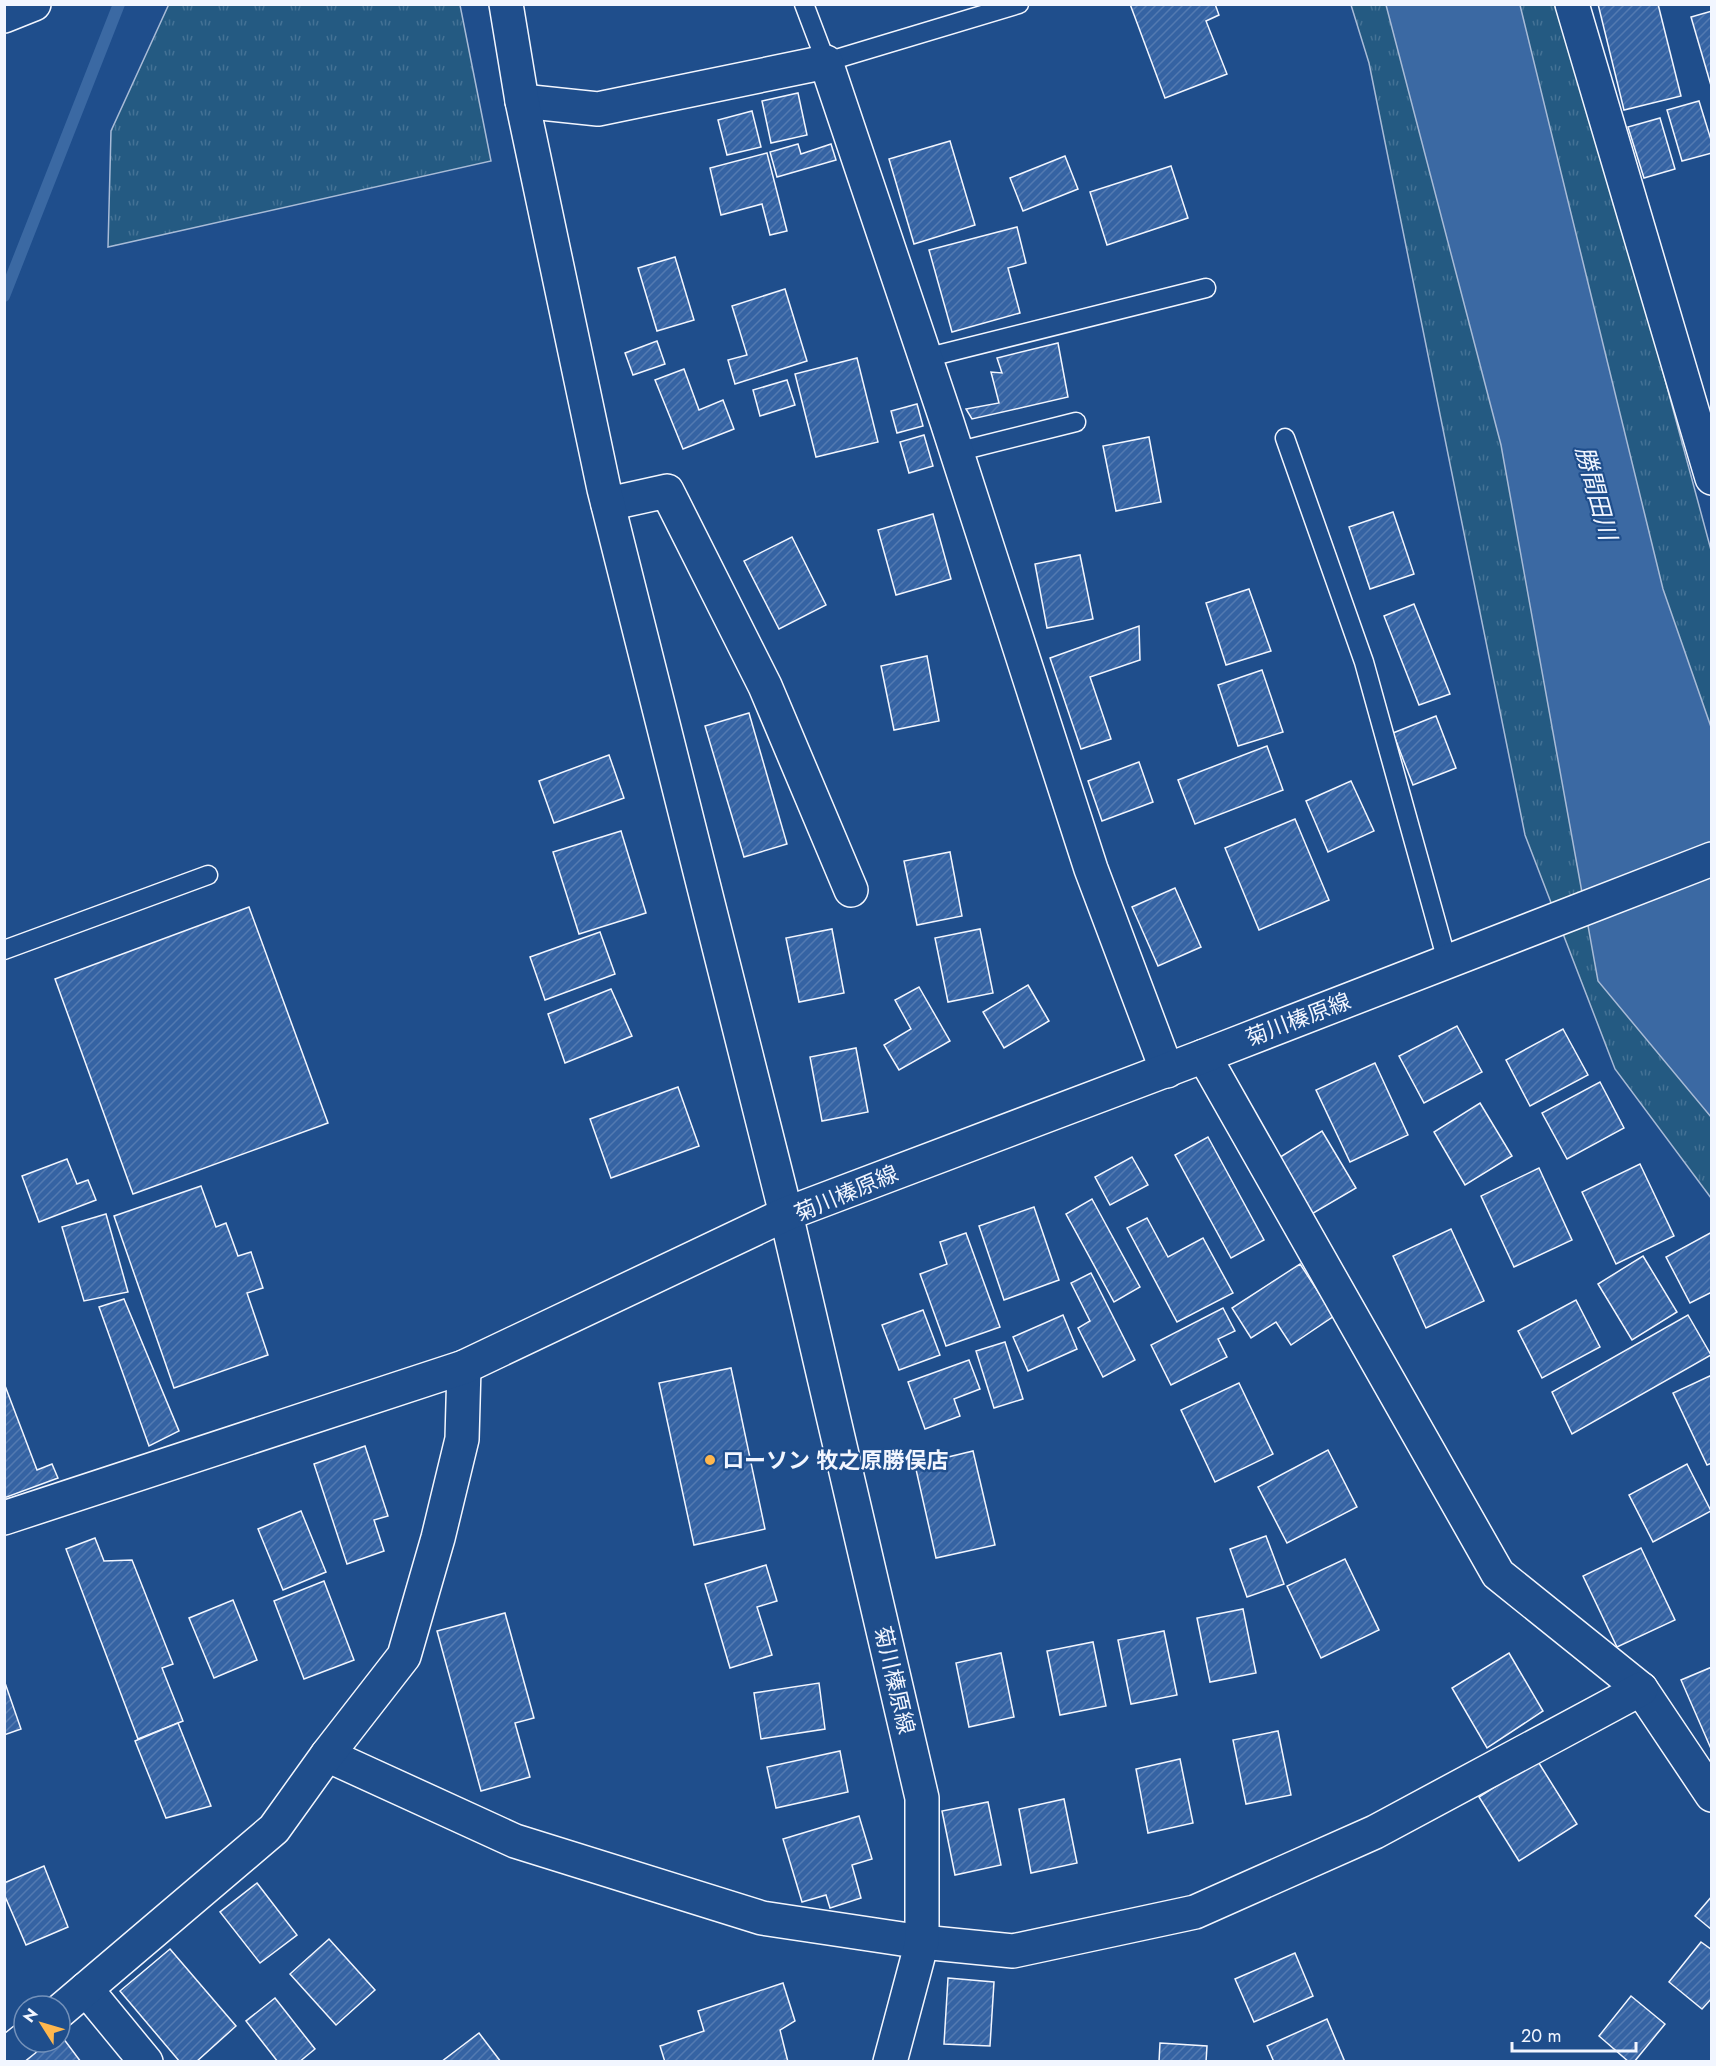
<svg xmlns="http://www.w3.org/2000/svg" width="1716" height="2066" viewBox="0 0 1716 2066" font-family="Jost,'Noto Sans JP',sans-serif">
	<defs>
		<pattern id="grass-tufts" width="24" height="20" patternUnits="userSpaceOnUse" patternTransform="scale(1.5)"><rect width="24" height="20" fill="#245a82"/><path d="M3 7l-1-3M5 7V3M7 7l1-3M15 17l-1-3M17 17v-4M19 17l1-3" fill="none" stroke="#447295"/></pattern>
		<pattern id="building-hatch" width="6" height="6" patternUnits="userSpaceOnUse" patternTransform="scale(1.5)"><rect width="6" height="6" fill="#3563a3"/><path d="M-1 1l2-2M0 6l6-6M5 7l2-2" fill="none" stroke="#537ab1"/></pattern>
	</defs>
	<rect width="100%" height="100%" fill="#1f4e8c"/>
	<g fill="url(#grass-tufts)" stroke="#a8bbd7" stroke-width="1.5">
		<path d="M169 4 460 5 491 161 108 247 111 131Z"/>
		<path d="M1351 5H1564L1711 550V1198L1615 1069 1525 835 1369 63Z"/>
	</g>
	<path fill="#3b69a3" stroke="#a8bbd7" stroke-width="1.5" d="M1386 5H1520L1663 589 1711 727V1117L1598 981 1501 445Z"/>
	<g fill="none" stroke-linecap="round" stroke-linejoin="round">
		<path stroke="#3b69a3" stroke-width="12" d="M4 296 119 4"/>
	</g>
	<g fill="url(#building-hatch)" stroke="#f2f6ff" stroke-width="1.5">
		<path d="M1130 4H1215L1219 15 1206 21 1227 74 1165 98Z"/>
		<path d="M1598 4H1658L1681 96 1624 110Z"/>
		<path d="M1712 11V89L1691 17Z"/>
		<path d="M798 93 807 135 771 143 762 101Z"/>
		<path d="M1699 101 1712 143V153L1682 161 1667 110Z"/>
		<path d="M752 111 761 147 727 155 718 120Z"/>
		<path d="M1660 118 1675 169 1644 178 1628 127Z"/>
		<path d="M950 141 975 225 914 244 889 159Z"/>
		<path d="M798 144 801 154 831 144 836 160 777 177 770 152Z"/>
		<path d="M767 153 787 231 770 235 762 204 721 215 710 168Z"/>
		<path d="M1065 156 1078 189 1023 211 1010 178Z"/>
		<path d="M1171 166 1188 218 1107 245 1090 192Z"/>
		<path d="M1017 227 1026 263 1008 268 1020 313 952 332 929 250Z"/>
		<path d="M675 257 694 320 657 331 638 268Z"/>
		<path d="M785 289 807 361 735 384 728 360 747 355 732 306Z"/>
		<path d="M657 341 665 364 633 375 625 353Z"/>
		<path d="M1058 343 1068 397 972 419 966 409 999 403 991 372 1002 373 997 358Z"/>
		<path d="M857 358 878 442 816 457 795 374Z"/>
		<path d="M684 369 699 410 723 400 734 429 683 449 655 380Z"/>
		<path d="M787 380 795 405 760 416 753 390Z"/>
		<path d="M917 404 923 426 897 433 891 411Z"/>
		<path d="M924 435 933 466 909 473 900 442Z"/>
		<path d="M1149 437 1161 502 1116 511 1103 446Z"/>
		<path d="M1393 512 1414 574 1370 589 1349 527Z"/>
		<path d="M933 514 951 579 896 595 878 530Z"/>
		<path d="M792 537 826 605 779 629 744 561Z"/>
		<path d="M1080 555 1093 619 1047 628 1035 564Z"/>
		<path d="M1249 589 1271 651 1226 665 1206 603Z"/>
		<path d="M1414 604 1450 694 1419 705 1384 616Z"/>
		<path d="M1139 626 1140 660 1090 677 1111 739 1081 749 1050 658Z"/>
		<path d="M927 656 939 721 894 730 881 666Z"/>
		<path d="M1262 670 1283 732 1238 746 1218 685Z"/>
		<path d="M749 713 787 844 744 857 705 726Z"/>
		<path d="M1436 716 1456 768 1413 785 1393 733Z"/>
		<path d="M1267 746 1283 790 1195 824 1178 780Z"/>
		<path d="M609 755 624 798 554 823 539 781Z"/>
		<path d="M1139 762 1153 802 1102 821 1088 781Z"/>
		<path d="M1351 781 1374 831 1328 852 1306 801Z"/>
		<path d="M1295 819 1329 900 1259 930 1225 848Z"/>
		<path d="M621 831 646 913 579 934 553 852Z"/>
		<path d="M950 852 962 916 917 925 904 861Z"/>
		<path d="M1175 888 1201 947 1158 966 1132 907Z"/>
		<path d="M249 907 328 1123 133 1194 55 979Z"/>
		<path d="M832 929 844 993 799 1002 786 938Z"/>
		<path d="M980 929 993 993 948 1002 935 938Z"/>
		<path d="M600 932 615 974 545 1000 530 957Z"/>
		<path d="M1028 985 1049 1021 1004 1048 983 1012Z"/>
		<path d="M919 987 950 1041 899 1070 884 1045 911 1029 895 1000Z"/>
		<path d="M611 989 632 1036 565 1063 548 1014Z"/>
		<path d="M1457 1026 1482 1072 1424 1103 1399 1056Z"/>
		<path d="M1563 1029 1588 1075 1530 1106 1506 1060Z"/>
		<path d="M856 1048 868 1112 822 1121 810 1057Z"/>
		<path d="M1375 1063 1408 1135 1350 1162 1316 1090Z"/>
		<path d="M1600 1082 1624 1128 1567 1159 1542 1113Z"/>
		<path d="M678 1087 699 1146 611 1178 590 1119Z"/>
		<path d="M1480 1103 1512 1156 1465 1185 1434 1132Z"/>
		<path d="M1322 1131 1356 1188 1310 1215 1277 1159Z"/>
		<path d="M1208 1137 1264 1240 1231 1258 1175 1155Z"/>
		<path d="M1132 1157 1148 1185 1110 1205 1095 1177Z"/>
		<path d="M67 1159 77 1184 88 1180 96 1200 39 1222 22 1176Z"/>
		<path d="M1640 1164 1674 1236 1616 1264 1582 1192Z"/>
		<path d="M1539 1168 1572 1240 1514 1267 1481 1196Z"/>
		<path d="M201 1186 216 1227 226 1223 238 1256 251 1252 263 1288 247 1293 268 1355 174 1388 114 1216Z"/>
		<path d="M1092 1199 1140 1287 1114 1302 1066 1214Z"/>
		<path d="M1034 1207 1059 1280 1004 1300 979 1226Z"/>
		<path d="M106 1214 128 1292 84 1301 62 1227Z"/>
		<path d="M1147 1218 1168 1257 1203 1238 1233 1293 1177 1322 1127 1228Z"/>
		<path d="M1451 1229 1484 1301 1426 1328 1393 1256Z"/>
		<path d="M1712 1232V1292L1690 1303 1666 1257Z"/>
		<path d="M966 1233 1000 1327 946 1346 920 1274 947 1264 940 1242Z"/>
		<path d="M1643 1256 1677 1312 1632 1340 1598 1284Z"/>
		<path d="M1300 1264 1334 1316 1291 1345 1276 1322 1251 1338 1232 1308Z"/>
		<path d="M1091 1273 1135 1360 1103 1377 1078 1328 1090 1321 1071 1283Z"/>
		<path d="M124 1299 179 1431 149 1446 99 1307Z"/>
		<path d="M1576 1300 1600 1347 1542 1378 1518 1331Z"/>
		<path d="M1223 1308 1235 1331 1218 1339 1227 1357 1171 1385 1151 1345Z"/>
		<path d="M923 1310 940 1355 899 1370 882 1325Z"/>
		<path d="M1063 1315 1077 1349 1028 1371 1013 1337Z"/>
		<path d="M1688 1315 1711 1355 1572 1434 1552 1392Z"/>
		<path d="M1005 1342 1023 1399 994 1408 976 1351Z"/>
		<path d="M969 1360 980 1389 954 1399 960 1416 925 1429 908 1382Z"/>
		<path d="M731 1368 765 1529 694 1545 659 1383Z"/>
		<path d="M1712 1375V1463L1707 1465 1673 1393Z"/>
		<path d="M4 1383 37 1470 52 1464 58 1478 4 1498Z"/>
		<path d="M1239 1383 1273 1454 1215 1482 1181 1410Z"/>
		<path d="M365 1446 388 1516 374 1520 384 1551 347 1564 314 1464Z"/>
		<path d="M1328 1450 1357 1507 1287 1543 1258 1487Z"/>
		<path d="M973 1451 995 1545 936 1558 915 1465Z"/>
		<path d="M1687 1464 1711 1511 1653 1542 1629 1495Z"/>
		<path d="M301 1511 326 1572 283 1590 258 1529Z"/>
		<path d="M1266 1536 1284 1584 1247 1597 1230 1549Z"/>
		<path d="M95 1538 104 1561 132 1560 173 1664 162 1668 183 1721 138 1739 66 1549Z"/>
		<path d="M1641 1548 1675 1620 1617 1647 1583 1576Z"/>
		<path d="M1345 1559 1379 1630 1321 1658 1287 1586Z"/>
		<path d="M766 1565 777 1601 757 1607 772 1655 730 1668 705 1584Z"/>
		<path d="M324 1581 354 1660 304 1679 274 1601Z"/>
		<path d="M233 1600 257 1660 214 1678 189 1618Z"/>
		<path d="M1243 1609 1256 1673 1210 1682 1197 1618Z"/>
		<path d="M505 1613 534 1718 515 1723 530 1777 481 1791 437 1631Z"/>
		<path d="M1164 1631 1177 1695 1131 1704 1118 1640Z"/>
		<path d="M1093 1642 1106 1706 1060 1715 1047 1651Z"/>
		<path d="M1001 1653 1014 1717 969 1727 956 1663Z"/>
		<path d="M1509 1653 1543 1711 1487 1748 1452 1688Z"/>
		<path d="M1712 1667V1751L1681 1680Z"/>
		<path d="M4 1680 21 1729 4 1735Z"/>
		<path d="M819 1683 825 1729 761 1739 754 1693Z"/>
		<path d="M178 1723 211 1806 166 1818 135 1741Z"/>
		<path d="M1278 1731 1291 1795 1246 1804 1233 1740Z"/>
		<path d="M840 1751 848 1792 776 1808 767 1767Z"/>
		<path d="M1180 1759 1193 1823 1148 1833 1136 1769Z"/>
		<path d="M1537 1760 1577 1824 1519 1861 1479 1797Z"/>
		<path d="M1064 1799 1077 1863 1031 1873 1019 1809Z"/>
		<path d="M988 1802 1001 1865 955 1875 942 1811Z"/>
		<path d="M859 1816 872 1859 852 1865 861 1898 830 1908 826 1895 802 1902 783 1839Z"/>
		<path d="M44 1866 68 1927 26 1945 4 1894V1883Z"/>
		<path d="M257 1883 297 1935 260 1963 220 1912Z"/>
		<path d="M1712 1896V1930L1695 1916Z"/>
		<path d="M329 1939 375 1990 336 2025 290 1974Z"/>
		<path d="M1701 1942 1712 1950V1998L1702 2009 1669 1982Z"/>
		<path d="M170 1949 236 2026 196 2062H180L120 1991Z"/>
		<path d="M1295 1953 1313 1996 1254 2022 1235 1979Z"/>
		<path d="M948 1978 994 1982 990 2046 944 2044Z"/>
		<path d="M783 1983 795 2021 780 2030 788 2062H665L660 2046 704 2031 698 2011Z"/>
		<path d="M1631 1996 1665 2024 1634 2062H1629L1599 2036Z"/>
		<path d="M275 1998 315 2049 299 2062H278L246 2021Z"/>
		<path d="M1327 2019 1345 2062H1274L1267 2046Z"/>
		<path d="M479 2033 501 2062H441Z"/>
		<path d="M60 2034 81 2062H23L48 2042H60Z"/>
		<path d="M1160 2043 1207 2046 1206 2062H1159Z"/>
	</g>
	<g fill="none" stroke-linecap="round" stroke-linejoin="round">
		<defs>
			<g id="lane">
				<path d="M804 4 826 62 1019 4"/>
				<path d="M925 358 1206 288"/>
				<path d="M1285 438 1364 662 1447 961"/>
				<path d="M956 452 1076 422"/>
				<path d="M4 950 208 875"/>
			</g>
			<g id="street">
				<path d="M1572 4 1712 478"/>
				<path d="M4 16 34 4"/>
				<path d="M522 101 598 109 826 62 947 422 1091 869 1167 1071"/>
				<path d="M608 504 667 491 765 686 851 890"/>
				<path d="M1204 1056 1498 1574 1641 1689 1712 1795"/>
				<path d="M327 1755 515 1841 762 1918 922 1942 1013 1951 1195 1912 1375 1832 1641 1689"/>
				<path d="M86 1989 146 2062"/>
				<path d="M60 2011 274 1829 327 1755 404 1656 438 1538 462 1439 464 1367"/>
				<path d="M4 2056 24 2040"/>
			</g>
			<g id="secondary">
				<path d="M506 4 522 101 604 489 786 1214 922 1798V1942L890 2062"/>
				<path d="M4 1518 464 1367 786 1214 1204 1056 1712 859"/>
			</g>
		</defs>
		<use href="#lane" stroke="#f2f6ff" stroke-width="21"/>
		<use href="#street" stroke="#f2f6ff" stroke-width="36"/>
		<use href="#secondary" stroke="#f2f6ff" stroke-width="36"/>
		<use href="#lane" stroke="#1f4e8c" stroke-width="18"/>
		<use href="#street" stroke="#1f4e8c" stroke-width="33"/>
		<use href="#secondary" stroke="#1f4e8c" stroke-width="33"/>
	</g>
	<circle fill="#ffb74d" stroke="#1f4e8c" stroke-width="2" cx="710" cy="1460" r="6"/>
	<g text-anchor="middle" stroke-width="4.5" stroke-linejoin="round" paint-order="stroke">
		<g font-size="22" fill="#f2f6ff" stroke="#1f4e8c">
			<text transform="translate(1298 1019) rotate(-21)" y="8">菊川榛原線</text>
			<text transform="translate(846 1193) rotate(-23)" y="8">菊川榛原線</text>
			<text transform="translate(895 1680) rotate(77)" y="8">菊川榛原線</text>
		</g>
		<g font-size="22" font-weight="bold" fill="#f2f6ff" stroke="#1f4e8c" text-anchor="start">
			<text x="722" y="1468">ローソン 牧之原勝俣店</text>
		</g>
		<g font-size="24" font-style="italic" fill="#f2f6ff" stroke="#1f4e8c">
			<text transform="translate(1596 493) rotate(75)" y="8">勝間田川</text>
		</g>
	</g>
	<rect width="1716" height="2066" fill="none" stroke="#f2f6ff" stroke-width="12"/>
	<g transform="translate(42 2024) rotate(307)"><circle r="28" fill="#1f4e8c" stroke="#7391ba" stroke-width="1.5"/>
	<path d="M0-4.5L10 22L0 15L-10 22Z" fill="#ffb74d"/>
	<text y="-9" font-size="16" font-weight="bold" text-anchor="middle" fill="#f2f6ff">N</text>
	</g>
	<path d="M1512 2042v9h124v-9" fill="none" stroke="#f2f6ff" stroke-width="3"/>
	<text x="1521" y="2042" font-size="18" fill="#f2f6ff" stroke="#1f4e8c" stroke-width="4.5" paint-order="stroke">20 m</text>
</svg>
